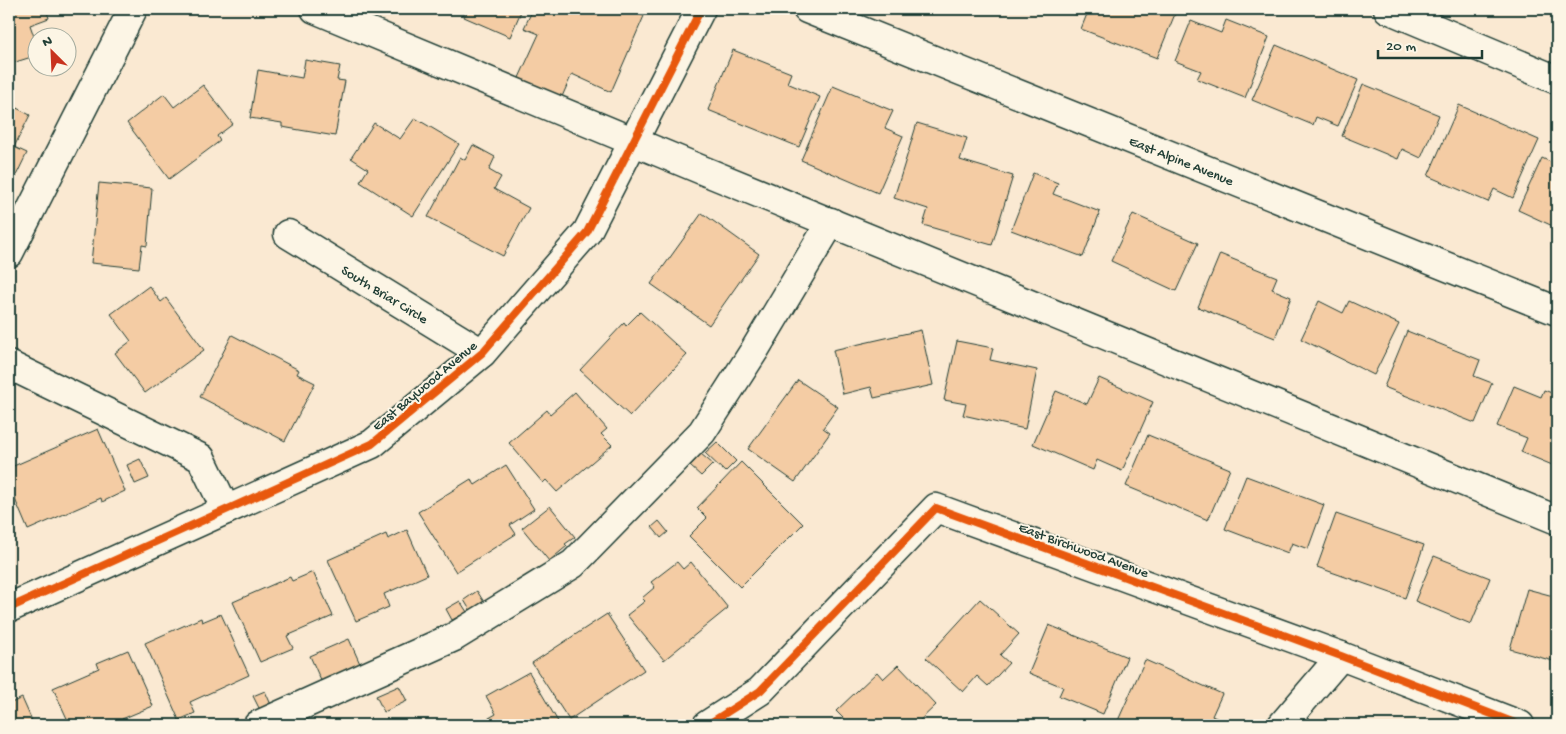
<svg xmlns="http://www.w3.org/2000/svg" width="1566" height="734" viewBox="0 0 1566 734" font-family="'Gochi Hand',sans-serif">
	<rect width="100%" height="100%" fill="#fae9d2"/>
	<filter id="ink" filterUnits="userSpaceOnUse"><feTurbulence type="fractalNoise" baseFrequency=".02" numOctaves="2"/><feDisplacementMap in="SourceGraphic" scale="10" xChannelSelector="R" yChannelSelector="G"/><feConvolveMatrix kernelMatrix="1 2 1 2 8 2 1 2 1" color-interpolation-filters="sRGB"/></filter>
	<g filter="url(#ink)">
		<g fill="#f4cca4" stroke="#1f3d34">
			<path d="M9 9H46L49 18 30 25 38 48V55L9 64Z"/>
			<path d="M468 9H522L510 37 464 17Z"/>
			<path d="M533 9H628L644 16 611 92 572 74 561 99 518 80 539 34 524 28Z"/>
			<path d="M1034 9H1051L1048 14Z"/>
			<path d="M1062 9H1080L1077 15Z"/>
			<path d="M1089 9H1177L1157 58 1081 29Z"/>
			<path d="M1226 20 1269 37 1245 98 1197 79 1201 71 1175 61 1191 21 1221 33Z"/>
			<path d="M1276 45 1358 80 1338 126 1316 117 1313 125 1252 100Z"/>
			<path d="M733 50 791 73 787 83 820 97 799 147 708 110Z"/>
			<path d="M305 60 340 66 337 80 345 81 335 136 282 127V123L250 118 258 70 302 78Z"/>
			<path d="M1363 84 1439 115 1421 158 1402 149 1398 159 1342 136Z"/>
			<path d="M203 85 233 124 217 136 220 141 169 179 127 123 164 94 174 107Z"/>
			<path d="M833 86 893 111 885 128 903 136 878 193 801 160Z"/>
			<path d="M9 104 30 115 14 147 27 153 10 188Z"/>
			<path d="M1459 105 1539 140 1513 198 1494 189 1488 202 1428 176Z"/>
			<path d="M415 118 459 144 413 216 360 182 368 169 351 158 374 123 400 139Z"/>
			<path d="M917 123 967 138 960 160 1013 176 992 245 923 225 928 209 894 198Z"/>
			<path d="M473 145 495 157 489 170 501 177 494 189 529 208 503 256 428 217 460 157 465 160Z"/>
			<path d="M1542 158 1557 165V228L1518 210Z"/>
			<path d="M1033 173 1058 183 1053 194 1100 212 1083 257 1011 230Z"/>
			<path d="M99 183 152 188 147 246 142 245 139 268 91 263Z"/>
			<path d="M702 213 759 254 709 325 651 284Z"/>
			<path d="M1133 214 1198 243 1176 291 1111 261Z"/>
			<path d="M1220 254 1277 277 1272 289 1291 297 1275 338 1198 307Z"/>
			<path d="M149 286 161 302 166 298 204 350 145 393 115 353 131 341 111 314Z"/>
			<path d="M1319 301 1343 313 1349 301 1399 324 1374 375 1301 339Z"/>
			<path d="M640 312 687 355 630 416 580 370 624 323 626 326Z"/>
			<path d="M921 330 933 385 874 398 871 387 843 394 833 350Z"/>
			<path d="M1407 331 1480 360 1474 376 1492 383 1475 423 1384 387Z"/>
			<path d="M232 335 299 370 297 374 315 383 285 441 200 397Z"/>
			<path d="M957 341 993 348 990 360 1037 370 1025 429 963 415 966 404 944 400Z"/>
			<path d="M1099 378 1153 402 1122 471 1097 460 1093 470 1033 444 1056 391 1087 404Z"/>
			<path d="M798 380 838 407 823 428 830 433 795 482 748 449Z"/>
			<path d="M1514 386 1541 397 1544 390 1557 395V467L1521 452 1527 438 1497 426Z"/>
			<path d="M575 392 607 429 601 434 612 445 557 492 546 480 543 483 509 443 547 410 550 414Z"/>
			<path d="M98 429 125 491 102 502 101 498 28 530 9 485V468Z"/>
			<path d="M1148 435 1230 469 1208 520 1126 486Z"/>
			<path d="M717 442 736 461 725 472 705 453Z"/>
			<path d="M701 454 713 464 701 476 690 466Z"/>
			<path d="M140 459 149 478 135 484 127 465Z"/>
			<path d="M741 462 803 524 740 587 689 536 707 518 697 508Z"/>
			<path d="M506 465 534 509 510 525 516 534 456 572 418 512 471 479 475 485Z"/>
			<path d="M1246 476 1324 505 1308 549 1292 543 1288 553 1225 529Z"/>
			<path d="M550 506 575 537 565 544 567 546 549 561 522 528Z"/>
			<path d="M1336 514 1424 545 1405 598 1317 567Z"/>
			<path d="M659 521 668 532 661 538 652 527Z"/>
			<path d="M407 530 427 575 384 594 389 607 356 621 328 560 386 534 388 539Z"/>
			<path d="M1434 556 1490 578 1471 624 1415 601Z"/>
			<path d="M677 562 683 569 691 562 728 608 664 660 627 615 645 601 642 598 655 587 651 582Z"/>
			<path d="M313 572 333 616 287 636 293 648 260 662 233 602 290 577 292 581Z"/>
			<path d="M1527 589 1557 597V662L1510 649Z"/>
			<path d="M477 591 484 602 470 610 464 600Z"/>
			<path d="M980 599 1019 634 1000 655 1009 663 988 686 977 676 963 692 926 658Z"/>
			<path d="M460 601 467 612 452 620 446 609Z"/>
			<path d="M221 614 249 675 190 702 195 713 179 720 145 643 201 618 202 622Z"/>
			<path d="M607 614 644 670 569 720 532 663Z"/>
			<path d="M1049 625 1127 657 1103 714 1059 696 1063 687 1029 673Z"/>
			<path d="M349 639 361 666 322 683 310 656Z"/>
			<path d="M128 650 153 706 122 719 125 725H70L53 688 99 668 97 663Z"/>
			<path d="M1145 660 1222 694 1212 716 1225 722 1224 725H1171L1162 721 1160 725H1116Z"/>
			<path d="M898 665 936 705 915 725H850L836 711 877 672 883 679Z"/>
			<path d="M529 672 560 725H477L496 714 486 696Z"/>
			<path d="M399 686 407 701 384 712 376 696Z"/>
			<path d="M265 691 272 707 261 712 253 696Z"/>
			<path d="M22 698 34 725H9V704Z"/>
		</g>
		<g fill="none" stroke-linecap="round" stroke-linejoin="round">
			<defs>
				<g id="minor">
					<path d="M315 9 702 170 1557 520"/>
					<path id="s1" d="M807 9 1557 311"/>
					<path d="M1388 9 1557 80"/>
					<path id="s2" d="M288 234 482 353"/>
					<path d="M9 253 133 9"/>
					<path d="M9 365 201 458 226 510"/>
					<path d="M9 608 372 444 482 353 587 232 701 9"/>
					<path d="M258 725 454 637 573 564 702 432 754 351 831 222"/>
					<path d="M707 725 760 691 936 508 1341 656 1520 725"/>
					<path d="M1282 725 1341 656"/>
				</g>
			</defs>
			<use href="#minor" stroke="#1f3d34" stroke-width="31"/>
			<use href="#minor" stroke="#fcf5e5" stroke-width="28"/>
			<defs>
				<g id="cycleway">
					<path d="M9 608 372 444 482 353 587 232 701 9"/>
					<path d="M707 725 760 691 936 508 1341 656 1520 725"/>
				</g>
			</defs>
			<use href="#cycleway" stroke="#fcf5e5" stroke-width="11"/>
			<use href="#cycleway" stroke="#e8590c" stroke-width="8"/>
		</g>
	</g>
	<g text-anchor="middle" stroke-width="4" stroke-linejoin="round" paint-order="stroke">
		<g font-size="14" fill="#1f3d34" stroke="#fcf5e5">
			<text dy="5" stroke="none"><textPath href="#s1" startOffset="404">East Alpine Avenue</textPath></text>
			<text dy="5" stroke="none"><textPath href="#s2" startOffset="114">South Briar Circle</textPath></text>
			<text transform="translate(424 385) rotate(-40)" y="5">East Baywood Avenue</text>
			<text transform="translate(1084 549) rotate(20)" y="5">East Birchwood Avenue</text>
		</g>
	</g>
	<rect width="1566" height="734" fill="none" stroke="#fcf5e5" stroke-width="30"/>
	<rect x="15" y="15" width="1536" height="704" fill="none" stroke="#1f3d34" stroke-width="2" filter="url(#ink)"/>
	<g transform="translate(52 52) rotate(336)"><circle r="24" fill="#fcf5e5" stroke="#a4ab9e"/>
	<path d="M0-4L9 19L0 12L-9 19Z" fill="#c8321e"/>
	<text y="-8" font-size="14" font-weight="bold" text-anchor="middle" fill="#1f3d34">N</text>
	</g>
	<path d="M1378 50v8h104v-8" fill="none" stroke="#1f3d34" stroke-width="2.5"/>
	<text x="1386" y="50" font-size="15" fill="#1f3d34" stroke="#fcf5e5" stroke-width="4" paint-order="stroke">20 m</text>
</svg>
